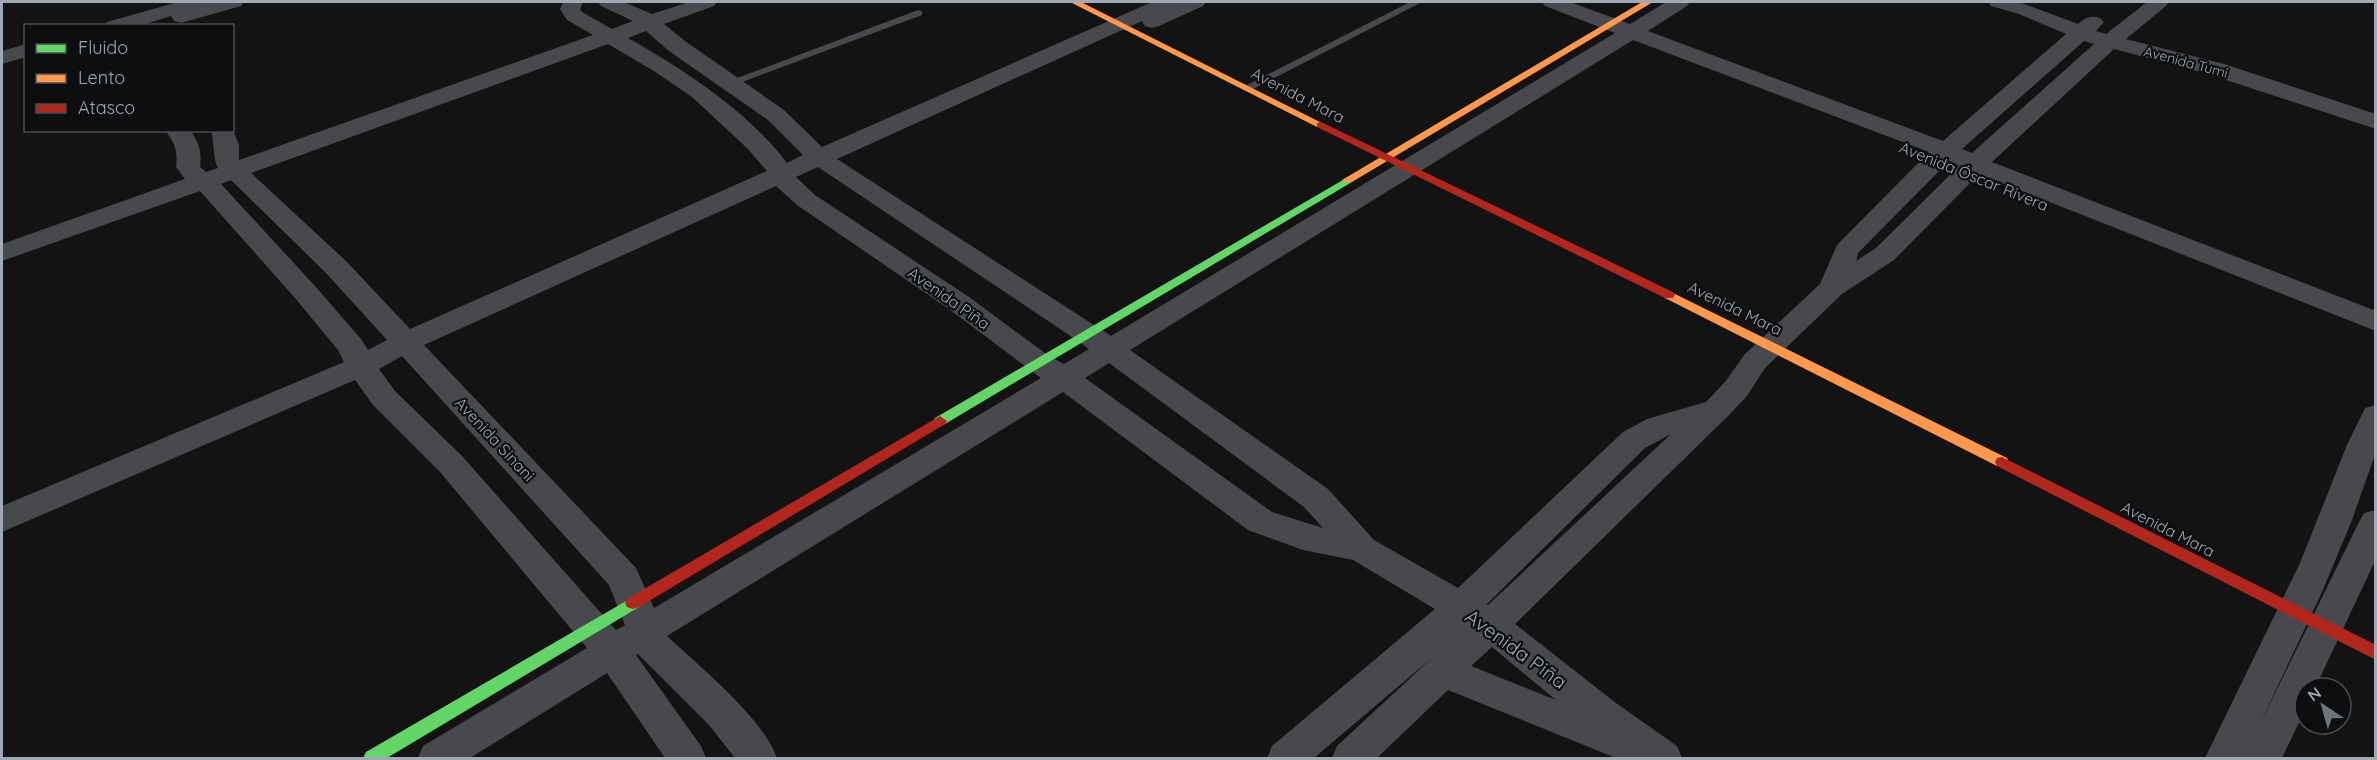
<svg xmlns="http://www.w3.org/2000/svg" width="2377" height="760" viewBox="0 0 2377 760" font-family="Quicksand,sans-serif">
	<rect width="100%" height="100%" fill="#131313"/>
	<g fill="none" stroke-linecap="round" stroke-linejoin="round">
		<g fill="#47494c" fill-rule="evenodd">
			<path d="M1410 2H1422L1251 90 1247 91 1241 88Z"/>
			<path d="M918 10 922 11V15L734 85H726L724 83Z"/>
		</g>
		<g fill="#47494c" fill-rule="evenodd">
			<path d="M178 2H244L241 6 181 23 174 21 171 16 139 26H104L107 22Z"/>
			<path d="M563 2H583L580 9 582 12 612 29 633 21 601 6 598 2H624L652 14 689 2H717L714 6 664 24 685 41 784 110 822 147 1152 2H1206L1203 6 1159 26 1152 28 1145 26 1142 21 837 159 1111 336 1615 33 1545 6 1542 2H1570L1630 24 1666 2H1690L1687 6 1648 31 1943 141 2066 34 2019 14 1991 6 1988 2H2019L2078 24C2086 17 2091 15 2100 18L2104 22 2096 31 2106 34 2147 2H2169L2166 6 2126 39 2224 64 2376 114V129L2208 74 2114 49 1992 162 2376 311V331L1979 174 1894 260 1842 294 1765 368 1747 396 1728 416 1515 624 1616 703 1677 746 1682 758H1616L1448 690 1377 758H1332L1337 746 1433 657 1314 758H1267L1272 746 1435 609 1353 560 1303 550 1248 530 1063 392 667 636C699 666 763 718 777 758H735L709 725 638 654 636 655 701 746 706 758H665L607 673 470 758H418L423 746 587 648 440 472 373 405 355 380 2 532V506L344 362 338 350 295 298 200 191 2 261V244L185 179 176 167C178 150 175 144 165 130H190C199 143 202 151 200 167L206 172 218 168C213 160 214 141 211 130H232V127L239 145V160L593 35 567 20 560 9ZM646 31 669 51 768 120 803 155 787 163C748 111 683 69 628 38ZM1633 40 1929 152 1837 245 1820 284 1745 354 1725 382 1706 402 1647 419 1623 432 1458 588 1374 540 1328 489 1130 350ZM2084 41 2094 44 1972 153 1962 149ZM608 44 654 71 692 97 747 148 767 171 410 329 346 261 251 173ZM1949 161 1959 166 1876 248 1856 261 1858 253ZM818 167 1078 341 1089 349 1064 364 1049 356 969 297 815 195 796 177ZM231 180 326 273 387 340 368 350 361 339 315 286 221 184ZM776 186 797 205 949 309 1041 378 654 608 636 568 424 345ZM402 356 609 585 625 625 616 630 462 456 395 391 379 369ZM1109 363 1304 507 1323 528 1272 512 1085 378ZM1671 434 1488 605H1486L1645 448ZM1492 647 1556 700 1471 666Z"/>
			<path d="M26 44V57L2 64V51Z"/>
			<path d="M2376 405V452L2352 520 2322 592 2258 728 2359 522 2364 513 2376 510V559L2315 688H2305V710L2282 758H2205L2300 563 2347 445 2365 408Z"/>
		</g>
		<g fill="#63d668" fill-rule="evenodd">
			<path d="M1348 177 1352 178V182L945 424 940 426 933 421 935 418Z"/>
			<path d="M633 597 639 599 641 603 639 607 387 758H363L366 752Z"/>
		</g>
		<g fill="#ff974d" fill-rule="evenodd">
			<path d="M1070 2H1081L1326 125 1325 127H1317Z"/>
			<path d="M1642 2H1653L1352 182H1344L1342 180Z"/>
			<path d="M1669 291 2007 458 2009 462 2007 466H1997L1665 298 1663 295Z"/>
		</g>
		<g fill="#b3261e" fill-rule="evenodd">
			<path d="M1321 122 1673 292 1675 295 1673 298H1665L1317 127V123Z"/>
			<path d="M940 416 947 421 945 424 639 607 633 609 627 607 625 603 627 599Z"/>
			<path d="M2002 457 2376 645V660L1997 466 1995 462 1997 458Z"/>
		</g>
	</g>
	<g text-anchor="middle" stroke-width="4.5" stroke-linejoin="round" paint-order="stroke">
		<g font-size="14" fill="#a2a9b6" stroke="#0d0e0f">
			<text transform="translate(2186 62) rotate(15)" y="5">Avenida Tumi</text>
		</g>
		<g font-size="16" fill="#a2a9b6" stroke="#0d0e0f">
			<text transform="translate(1298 95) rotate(27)" y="6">Avenida Mara</text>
			<text transform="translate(1974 176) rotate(22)" y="6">Avenida Óscar Rivera</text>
			<text transform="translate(949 298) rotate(35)" y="6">Avenida Piña</text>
			<text transform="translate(1735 308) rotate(26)" y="6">Avenida Mara</text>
			<text transform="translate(495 439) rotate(47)" y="6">Avenida Sinani</text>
			<text transform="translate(2168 529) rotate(27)" y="6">Avenida Mara</text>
		</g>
		<g font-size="20" fill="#a2a9b6" stroke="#0d0e0f">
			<text transform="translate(1516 649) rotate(36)" y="7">Avenida Piña</text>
		</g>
	</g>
	<rect width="2377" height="760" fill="none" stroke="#a2a9b6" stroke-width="6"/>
	<rect x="24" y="24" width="210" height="108" fill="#0d0e0f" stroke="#494c52" stroke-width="1.5"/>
	<rect x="36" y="44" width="30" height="9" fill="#63d668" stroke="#494c52" stroke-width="1.5"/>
	<text x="78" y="54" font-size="18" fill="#a2a9b6">Fluido</text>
	<rect x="36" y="74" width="30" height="9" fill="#ff974d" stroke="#494c52" stroke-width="1.5"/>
	<text x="78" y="84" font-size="18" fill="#a2a9b6">Lento</text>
	<rect x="36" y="104" width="30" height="9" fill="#b3261e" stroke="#494c52" stroke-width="1.5"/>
	<text x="78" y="114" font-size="18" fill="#a2a9b6">Atasco</text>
	<g transform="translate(2323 706) rotate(324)"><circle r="28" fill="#0d0e0f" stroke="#494c52" stroke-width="1.5"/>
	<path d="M0-4.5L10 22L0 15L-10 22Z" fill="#70747d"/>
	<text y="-9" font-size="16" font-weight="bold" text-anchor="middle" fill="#a2a9b6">N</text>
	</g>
</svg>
